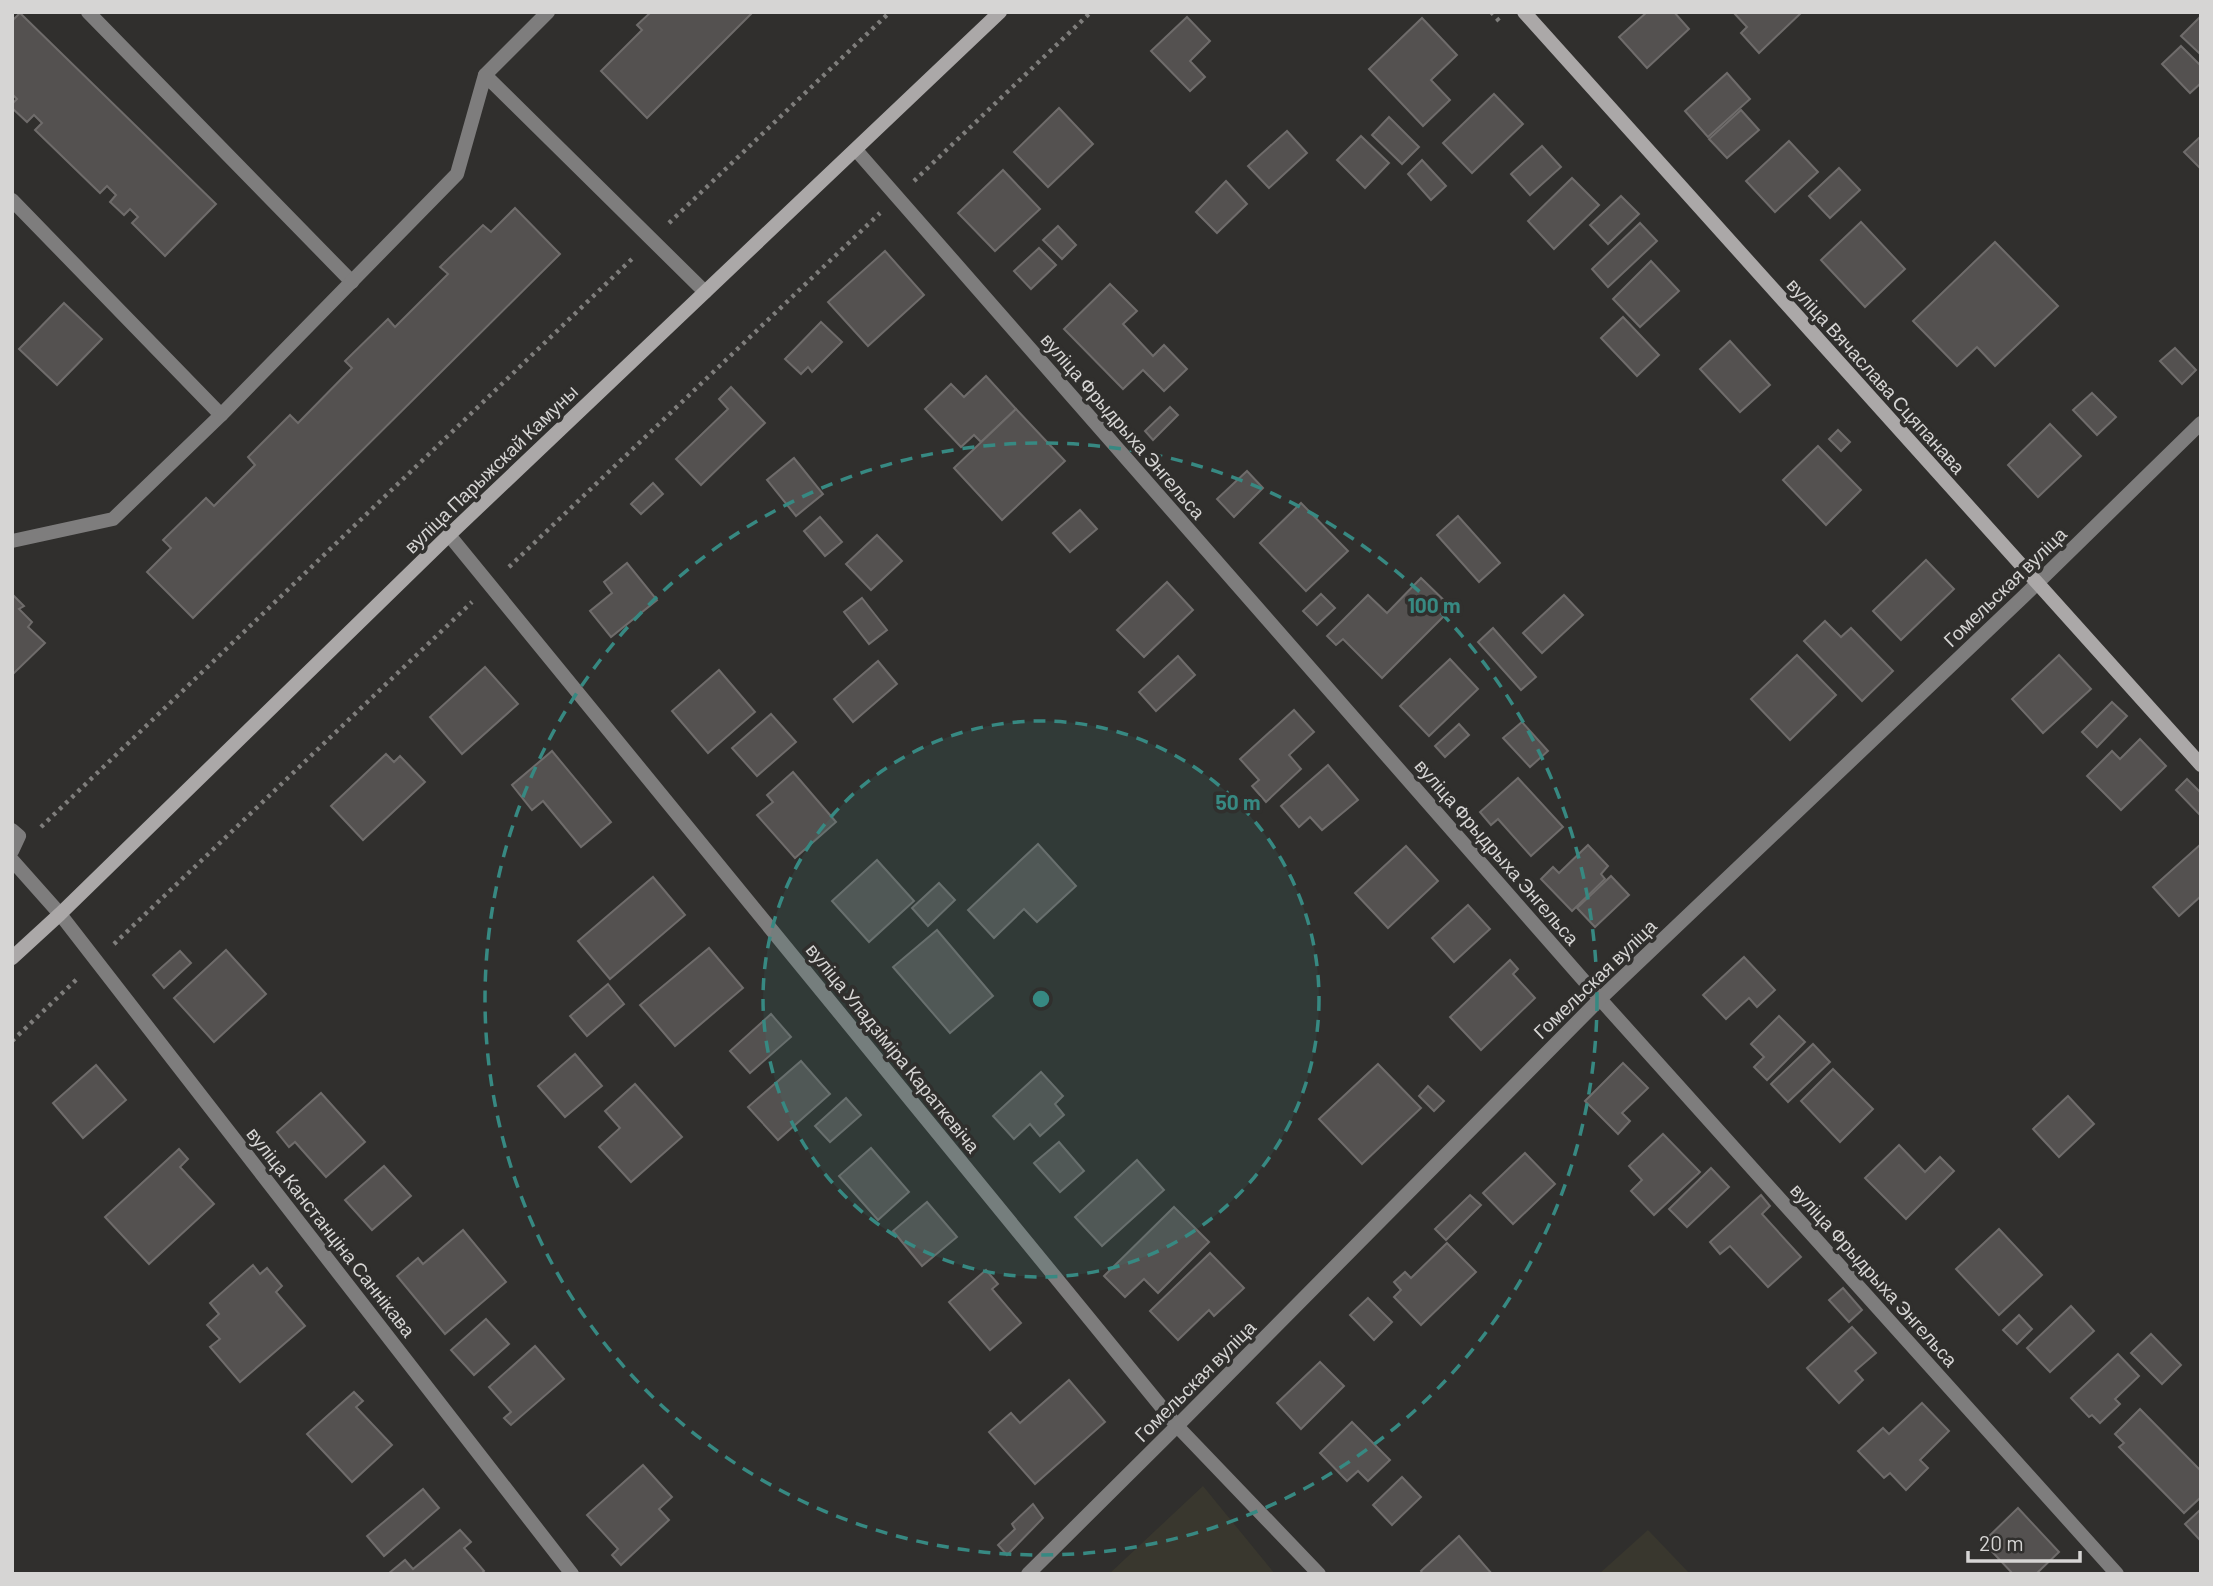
<svg xmlns="http://www.w3.org/2000/svg" width="2213" height="1586" viewBox="0 0 2213 1586" font-family="Barlow,sans-serif">
	<rect width="100%" height="100%" fill="#302f2d"/>
	<g fill="#39372e">
		<path d="M1203 1486 1275 1574H1109Z"/>
		<path d="M1648 1530 1690 1574H1599Z"/>
	</g>
	<g fill="#545150" stroke="#6f6c6b" stroke-width="2">
		<path d="M651 12H753L647 118 601 71 642 30 637 25Z"/>
		<path d="M1647 12H1674L1689 29 1647 68 1619 37Z"/>
		<path d="M1733 12H1802L1759 53 1741 33 1747 27Z"/>
		<path d="M20 13 216 204 165 256 132 223 138 217 130 209 124 215 110 202 116 195 107 186 100 193 35 130 42 123 34 115 27 122 12 108V104L17 99 12 94V21Z"/>
		<path d="M2201 16V50L2199 53 2181 36Z"/>
		<path d="M1187 17 1210 41 1190 61 1205 77 1190 91 1151 51Z"/>
		<path d="M1422 18 1457 55 1431 80 1450 100 1423 126 1369 69Z"/>
		<path d="M2181 46 2201 66V83L2190 93 2162 64Z"/>
		<path d="M1727 73 1750 99 1708 137 1685 111Z"/>
		<path d="M1494 94 1523 124 1472 173 1443 143Z"/>
		<path d="M1059 108 1093 144 1048 187 1014 152Z"/>
		<path d="M1741 110 1759 130 1727 158 1709 139Z"/>
		<path d="M1389 117 1419 147 1402 164 1372 135Z"/>
		<path d="M1287 131 1307 153 1269 188 1248 166Z"/>
		<path d="M1361 136 1389 163 1365 188 1337 160Z"/>
		<path d="M2201 136V169L2184 152Z"/>
		<path d="M1789 141 1818 172 1775 212 1746 181Z"/>
		<path d="M1542 146 1561 167 1530 195 1511 174Z"/>
		<path d="M1422 160 1446 186 1431 200 1408 174Z"/>
		<path d="M1839 168 1860 190 1830 218 1809 196Z"/>
		<path d="M1003 170 1040 209 995 251 958 213Z"/>
		<path d="M1572 178 1599 205 1554 249 1528 221Z"/>
		<path d="M1226 181 1247 204 1217 233 1196 212Z"/>
		<path d="M1621 196 1639 214 1608 244 1590 225Z"/>
		<path d="M515 208 560 254 193 618 147 572 171 548 163 540 206 498 214 506 255 465 248 457 290 415 298 423 352 368 345 361 388 319 395 327 448 274 440 267 483 225 491 232Z"/>
		<path d="M1861 222 1905 269 1865 307 1821 260Z"/>
		<path d="M1640 223 1657 241 1608 287 1592 269Z"/>
		<path d="M1058 226 1076 245 1062 259 1043 240Z"/>
		<path d="M1995 242 2058 306 1995 366 1977 347 1957 366 1913 321Z"/>
		<path d="M1039 248 1056 265 1031 289 1014 271Z"/>
		<path d="M885 251 924 295 868 346 828 302Z"/>
		<path d="M1651 261 1679 291 1640 327 1613 299Z"/>
		<path d="M1110 284 1137 311 1123 324 1153 356 1164 345 1187 369 1164 391 1143 370 1123 389 1064 329Z"/>
		<path d="M64 303 102 339 57 385 19 349Z"/>
		<path d="M1623 317 1659 355 1637 376 1601 338Z"/>
		<path d="M821 322 842 342 812 372 808 367 801 374 785 359Z"/>
		<path d="M1730 341 1770 385 1740 412 1700 369Z"/>
		<path d="M2175 348 2196 370 2182 384 2160 361Z"/>
		<path d="M986 376 1016 409 981 442 974 435 961 447 925 409 951 384 964 397Z"/>
		<path d="M731 387 765 423 701 485 676 459 728 409 719 399Z"/>
		<path d="M2092 393 2116 417 2097 435 2073 410Z"/>
		<path d="M1170 407 1178 415 1153 440 1145 431Z"/>
		<path d="M1016 409 1065 461 1002 520 954 468Z"/>
		<path d="M2050 424 2081 456 2038 497 2008 465Z"/>
		<path d="M1838 430 1850 442 1841 451 1829 439Z"/>
		<path d="M1818 446 1861 490 1826 525 1783 480Z"/>
		<path d="M794 458 823 494 796 516 767 480Z"/>
		<path d="M1247 471 1263 488 1234 517 1217 499Z"/>
		<path d="M653 483 663 494 641 514 631 504Z"/>
		<path d="M1301 503 1348 551 1306 591 1260 543Z"/>
		<path d="M1080 510 1097 529 1070 552 1053 533Z"/>
		<path d="M1458 516 1500 563 1479 582 1437 535Z"/>
		<path d="M820 517 842 542 825 556 804 531Z"/>
		<path d="M877 535 902 561 871 590 846 564Z"/>
		<path d="M1926 560 1954 589 1901 640 1873 611Z"/>
		<path d="M627 563 657 600 611 637 590 611 612 593 604 582Z"/>
		<path d="M1421 578 1452 608 1382 678 1343 639 1336 645 1327 636 1368 595 1387 613Z"/>
		<path d="M1167 582 1193 610 1144 657 1117 630Z"/>
		<path d="M12 594 24 606 19 609 32 622 28 627 45 643 12 675Z"/>
		<path d="M1321 594 1335 608 1317 625 1303 611Z"/>
		<path d="M1564 595 1583 615 1542 653 1523 633Z"/>
		<path d="M862 598 887 630 869 644 844 612Z"/>
		<path d="M1825 621 1841 637 1851 628 1893 671 1862 701 1804 641Z"/>
		<path d="M1493 628 1536 677 1521 690 1478 642Z"/>
		<path d="M1797 655 1836 695 1790 740 1751 699Z"/>
		<path d="M2059 655 2091 689 2043 733 2012 699Z"/>
		<path d="M1178 656 1195 675 1156 711 1139 692Z"/>
		<path d="M1450 659 1478 689 1429 736 1400 706Z"/>
		<path d="M878 661 897 684 853 722 834 699Z"/>
		<path d="M485 667 518 704 462 754 430 717Z"/>
		<path d="M719 670 755 712 708 753 672 711Z"/>
		<path d="M2112 702 2127 716 2097 747 2082 732Z"/>
		<path d="M1294 710 1314 732 1289 755 1301 769 1266 802 1252 786 1259 780 1240 759Z"/>
		<path d="M771 714 796 742 757 776 732 748Z"/>
		<path d="M1522 722 1548 751 1530 767 1503 738Z"/>
		<path d="M1459 724 1469 735 1445 757 1435 746Z"/>
		<path d="M2140 739 2166 766 2121 810 2087 776 2112 751 2120 759Z"/>
		<path d="M552 751 611 822 581 847 543 801 532 810 512 785Z"/>
		<path d="M386 754 394 762 400 756 425 782 363 840 331 806Z"/>
		<path d="M1328 765 1358 800 1322 830 1310 817 1299 827 1281 806Z"/>
		<path d="M793 772 836 822 795 858 757 815 773 802 767 795Z"/>
		<path d="M1518 778 1563 827 1531 856 1498 819 1491 825 1480 812Z"/>
		<path d="M2187 779 2201 793V816L2176 790Z"/>
		<path d="M1038 844 1076 886 1037 922 1024 909 994 938 968 910Z"/>
		<path d="M2201 844V896L2179 916 2153 887Z"/>
		<path d="M1588 845 1608 866 1601 874 1605 879 1572 911 1541 879 1553 867 1559 873Z"/>
		<path d="M1406 846 1438 881 1388 928 1355 893Z"/>
		<path d="M877 860 914 901 869 942 832 901Z"/>
		<path d="M1611 876 1629 895 1595 927 1577 908Z"/>
		<path d="M653 877 685 915 610 979 578 941Z"/>
		<path d="M939 883 955 900 928 926 912 908Z"/>
		<path d="M1468 905 1490 929 1454 962 1432 938Z"/>
		<path d="M937 930 993 996 950 1033 893 967Z"/>
		<path d="M709 948 743 988 675 1046 640 1005Z"/>
		<path d="M226 950 266 994 214 1042 174 998Z"/>
		<path d="M180 951 191 963 164 988 153 975Z"/>
		<path d="M1744 957 1775 990 1757 1007 1749 998 1726 1019 1703 995Z"/>
		<path d="M1510 960 1518 969 1513 974 1535 998 1481 1050 1450 1017Z"/>
		<path d="M608 984 624 1004 587 1036 570 1016Z"/>
		<path d="M771 1014 791 1037 750 1073 730 1051Z"/>
		<path d="M1779 1016 1805 1042 1767 1080 1754 1067 1764 1057 1751 1044Z"/>
		<path d="M1813 1044 1830 1062 1788 1102 1771 1084Z"/>
		<path d="M575 1054 602 1086 565 1117 538 1086Z"/>
		<path d="M801 1061 830 1094 778 1140 748 1107Z"/>
		<path d="M1623 1063 1648 1088 1622 1113 1630 1121 1618 1134 1585 1101Z"/>
		<path d="M1378 1064 1421 1108 1362 1164 1319 1119Z"/>
		<path d="M96 1065 126 1100 83 1138 53 1103Z"/>
		<path d="M1833 1069 1873 1109 1840 1142 1801 1101Z"/>
		<path d="M1041 1072 1063 1096 1055 1104 1064 1115 1040 1136 1030 1124 1014 1139 993 1116Z"/>
		<path d="M635 1084 682 1137 631 1182 599 1147 620 1128 605 1111Z"/>
		<path d="M1428 1086 1444 1101 1434 1111 1419 1096Z"/>
		<path d="M321 1093 365 1142 326 1177 295 1142 289 1147 277 1132Z"/>
		<path d="M2068 1096 2094 1124 2059 1157 2033 1129Z"/>
		<path d="M846 1098 861 1115 830 1142 815 1126Z"/>
		<path d="M1663 1134 1700 1172 1654 1215 1631 1191 1642 1180 1629 1166Z"/>
		<path d="M1059 1142 1084 1171 1060 1192 1034 1163Z"/>
		<path d="M1899 1145 1925 1172 1940 1157 1954 1171 1906 1219 1865 1178Z"/>
		<path d="M871 1148 909 1192 878 1220 839 1176Z"/>
		<path d="M179 1149 188 1159 180 1167 214 1204 149 1264 105 1217Z"/>
		<path d="M1525 1153 1555 1184 1513 1224 1483 1193Z"/>
		<path d="M1137 1160 1164 1190 1102 1246 1075 1217Z"/>
		<path d="M384 1166 411 1196 372 1230 345 1200Z"/>
		<path d="M1711 1168 1729 1187 1687 1227 1669 1209Z"/>
		<path d="M1470 1195 1481 1205 1446 1240 1435 1229Z"/>
		<path d="M1761 1195 1770 1206 1762 1214 1801 1257 1768 1287 1730 1246 1720 1254 1710 1242Z"/>
		<path d="M927 1202 957 1237 922 1266 893 1231Z"/>
		<path d="M1174 1207 1209 1242 1158 1293 1144 1279 1125 1297 1104 1276Z"/>
		<path d="M1999 1229 2042 1275 1999 1315 1956 1269Z"/>
		<path d="M463 1230 506 1282 445 1334 397 1276 418 1258 423 1264Z"/>
		<path d="M1447 1243 1476 1272 1421 1325 1394 1297 1401 1290 1394 1282 1405 1272 1411 1278Z"/>
		<path d="M1210 1253 1244 1288 1214 1316 1209 1310 1178 1340 1150 1311Z"/>
		<path d="M253 1265 260 1274 267 1268 282 1286 276 1292 305 1326 240 1382 210 1347 220 1339 207 1325 219 1314 210 1303Z"/>
		<path d="M986 1270 998 1284 992 1289 1021 1323 990 1350 949 1302Z"/>
		<path d="M1843 1288 1862 1310 1849 1322 1829 1300Z"/>
		<path d="M1368 1298 1392 1322 1374 1340 1350 1315Z"/>
		<path d="M2071 1306 2094 1331 2050 1372 2027 1348Z"/>
		<path d="M2019 1315 2032 1329 2017 1344 2003 1330Z"/>
		<path d="M486 1319 509 1344 474 1375 451 1350Z"/>
		<path d="M1852 1327 1876 1353 1855 1371 1863 1380 1839 1403 1807 1368Z"/>
		<path d="M2151 1334 2181 1365 2162 1384 2131 1353Z"/>
		<path d="M535 1346 564 1379 511 1425 504 1418 511 1412 489 1387Z"/>
		<path d="M2118 1354 2139 1376 2115 1399 2120 1404 2100 1423 2092 1415 2089 1417 2071 1398Z"/>
		<path d="M1320 1362 1344 1386 1301 1429 1277 1403Z"/>
		<path d="M1069 1380 1105 1422 1035 1484 989 1432 1011 1413 1020 1423Z"/>
		<path d="M354 1392 363 1401 356 1407 392 1445 352 1482 307 1434Z"/>
		<path d="M1922 1403 1949 1431 1920 1460 1928 1468 1906 1490 1890 1473 1884 1478 1858 1451 1883 1428 1889 1434Z"/>
		<path d="M2140 1409 2201 1471V1497L2184 1513 2119 1447 2124 1443 2115 1434Z"/>
		<path d="M1352 1422 1390 1460 1368 1481 1358 1471 1347 1481 1320 1453Z"/>
		<path d="M643 1465 672 1497 659 1509 669 1520 621 1565 612 1555 618 1549 587 1515Z"/>
		<path d="M1402 1477 1421 1497 1392 1525 1373 1505Z"/>
		<path d="M423 1489 439 1508 384 1556 367 1536Z"/>
		<path d="M1033 1504 1043 1518 1007 1555 998 1545 1015 1529 1012 1524Z"/>
		<path d="M2018 1508 2059 1552 2036 1574H2013L1983 1542Z"/>
		<path d="M2201 1509V1537L2199 1539 2185 1524Z"/>
		<path d="M460 1530 471 1542 464 1548 484 1571 481 1574H388L405 1560 413 1569Z"/>
		<path d="M1459 1536 1492 1574H1423L1421 1571Z"/>
	</g>
	<g fill="none" stroke-linecap="round" stroke-linejoin="round">
		<g stroke="#7f7e7c" stroke-width="4.5" stroke-dasharray="3.5 5" stroke-linecap="butt">
			<path d="M1491 12 1500 22"/>
			<path d="M914 181 1091 12"/>
			<path d="M669 223 890 12"/>
			<path d="M509 567 880 213"/>
			<path d="M41 827 635 256"/>
			<path d="M114 944 472 602"/>
			<path d="M12 1041 77 979"/>
		</g>
		<g stroke="#7e7d7d" stroke-width="14">
			<path d="M88 12 352 282"/>
			<path d="M485 75 548 12"/>
			<path d="M12 200 221 415"/>
			<path d="M12 541 113 519 221 415 457 174 485 75 705 292"/>
			<path d="M12 830 19 836 12 851"/>
			<path d="M12 860 60 914"/>
		</g>
		<g stroke="#7e7d7d" stroke-width="14">
			<path d="M856 150 1600 999 2117 1574"/>
			<path d="M449 535 1177 1426 1319 1574"/>
			<path d="M60 914 572 1574"/>
			<path d="M1028 1574 1177 1426 1600 999 2023 597 2201 423"/>
		</g>
		<g stroke="#aba8a8" stroke-width="14">
			<path d="M1524 12 2201 765"/>
			<path d="M12 958 60 914 449 535 1000 12"/>
		</g>
	</g>
	<circle cx="1041" cy="999" r="278" fill="#378982" fill-opacity=".12"/>
	<g fill="none" stroke="#378982" stroke-width="3.5" stroke-dasharray="12 9">
		<circle cx="1041" cy="999" r="278"/>
		<circle cx="1041" cy="999" r="556"/>
	</g>
	<g text-anchor="middle" stroke-width="7" stroke-linejoin="round" paint-order="stroke">
		<g font-size="19" fill="#d6d5d4" stroke="#302f2d">
			<text transform="translate(1876 376) rotate(48)" y="7">вуліца Вячаслава Сцяпанава</text>
			<text transform="translate(1123 426) rotate(49)" y="7">вуліца Фрыдрыха Энгельса</text>
			<text transform="translate(491 469) rotate(-44)" y="7">вуліца Парыжскай Камуны</text>
			<text transform="translate(2005 587) rotate(-44)" y="7">Гомельская вуліца</text>
			<text transform="translate(1497 852) rotate(49)" y="7">вуліца Фрыдрыха Энгельса</text>
			<text transform="translate(1595 979) rotate(-44)" y="7">Гомельская вуліца</text>
			<text transform="translate(893 1048) rotate(51)" y="7">вуліца Уладзіміра Караткевіча</text>
			<text transform="translate(331 1232) rotate(52)" y="7">вуліца Канстанціна Саннікава</text>
			<text transform="translate(1874 1275) rotate(48)" y="7">вуліца Фрыдрыха Энгельса</text>
			<text transform="translate(1195 1381) rotate(-45)" y="7">Гомельская вуліца</text>
		</g>
	</g>
	<circle cx="1041" cy="999" r="10" fill="#378982" stroke="#302f2d" stroke-width="3.5"/>
	<g font-size="21" text-anchor="middle" font-weight="bold" fill="#378982" stroke="#302f2d" stroke-width="7" stroke-linejoin="round" paint-order="stroke">
		<text x="1434" y="613">100 m</text>
		<text x="1238" y="810">50 m</text>
	</g>
	<rect width="2213" height="1586" fill="none" stroke="#d6d5d4" stroke-width="28"/>
	<path d="M1968 1551v10h112v-10" fill="none" stroke="#d6d5d4" stroke-width="3.5"/>
	<text x="1979" y="1551" font-size="21" fill="#d6d5d4" stroke="#302f2d" stroke-width="5" paint-order="stroke">20 m</text>
</svg>
